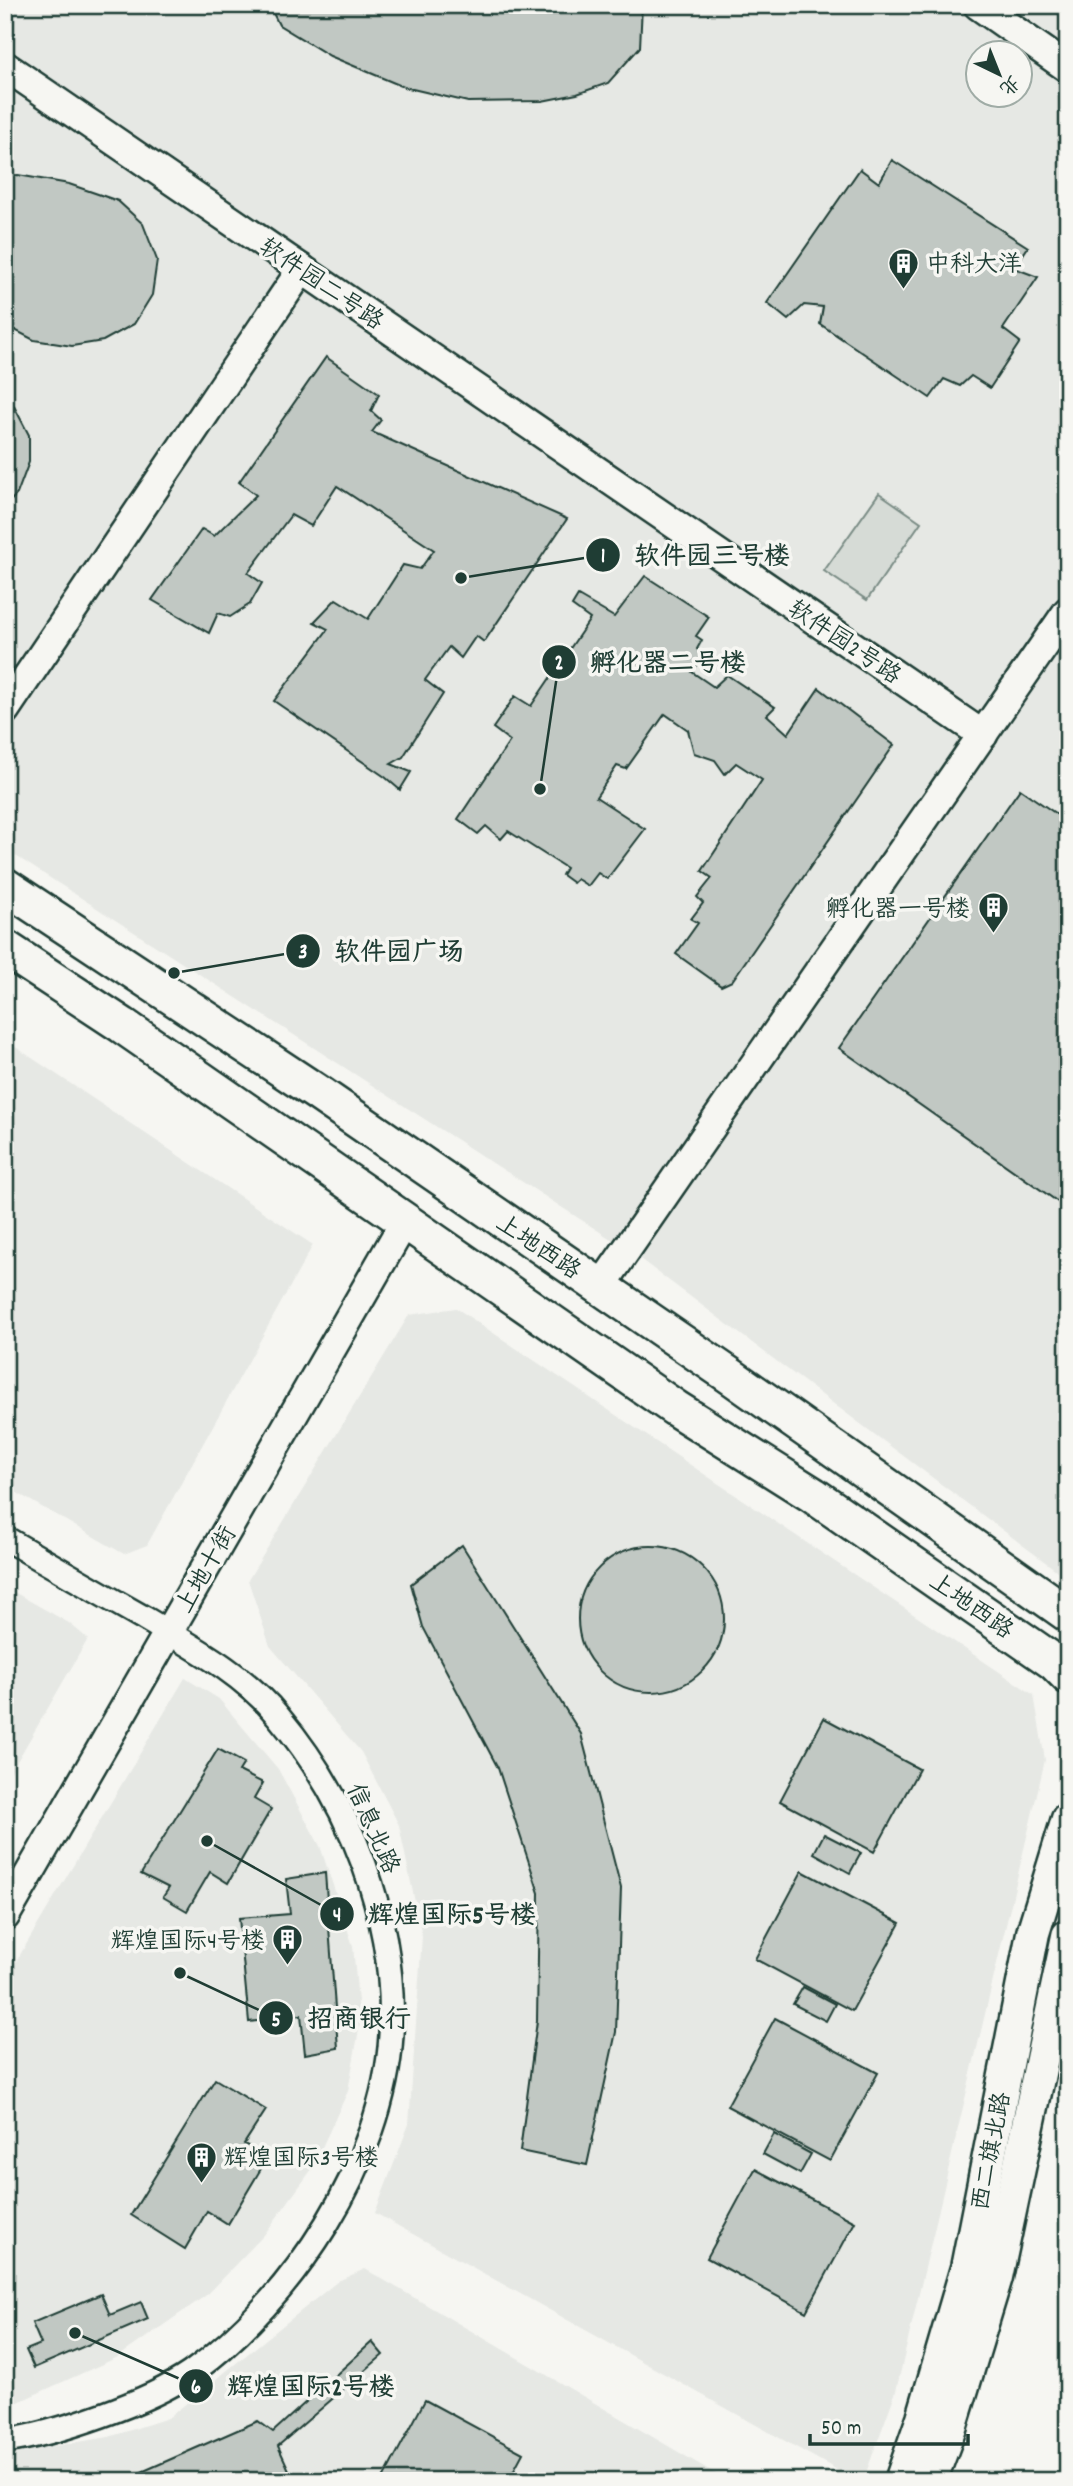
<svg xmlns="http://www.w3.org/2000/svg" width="1073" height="2486" viewBox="0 0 1073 2486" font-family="Dekko,'LXGW WenKai TC',sans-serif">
	<rect width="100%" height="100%" fill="#f6f6f2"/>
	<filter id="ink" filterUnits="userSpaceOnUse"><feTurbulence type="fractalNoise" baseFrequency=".0143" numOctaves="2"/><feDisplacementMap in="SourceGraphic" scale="14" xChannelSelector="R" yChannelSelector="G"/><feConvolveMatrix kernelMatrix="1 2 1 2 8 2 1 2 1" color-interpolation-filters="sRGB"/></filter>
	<g filter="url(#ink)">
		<g fill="#e6e8e4" fill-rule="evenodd">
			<path d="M5 5H1068V1579L628 1250 5 849ZM978 52H1020V94H978Z"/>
			<path d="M5 1040 313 1245 147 1545 124 1554 5 1486Z"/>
			<path d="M456 1308 1034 1695 1045 1760 896 2391 863 2481H857L375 2213 409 2124 422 1936 399 1825 361 1752 270 1646 248 1580 409 1315Z"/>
			<path d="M5 1587 69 1623 88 1639 5 1782Z"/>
			<path d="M185 1678 219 1699 278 1769 320 1846 353 1946 360 2024 348 2091 312 2169 264 2235 205 2296 118 2357 16 2403 5 2404V1980Z"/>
			<path d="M365 2269 728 2481H5V2454L109 2437 168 2418 338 2281Z"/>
		</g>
		<path fill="#d6dbd6" stroke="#7a8c85" stroke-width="2" d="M879 493 921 522 867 600 824 571Z"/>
		<g fill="#c1c8c3" stroke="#1f3d34" stroke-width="2">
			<path d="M269 5H642L640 47 608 83 577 94 542 101 468 102 404 87 330 56 279 25Z"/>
			<path d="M892 160 1028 247 1014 268 1038 277 1003 329 1020 342 990 388 971 376 960 386 944 379 930 398 820 324 823 307 804 305 788 320 767 303 860 169 879 183Z"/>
			<path d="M18 175 69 184 118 201 143 224 157 260 152 295 134 324 103 341 72 346 34 340 5 325V176Z"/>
			<path d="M326 357 379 394 371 411 381 420 372 432 567 519 484 642 476 636 461 658 449 647 425 680 443 694 403 757 391 764 411 772 400 790 385 777 274 701 328 629 314 622 336 599 368 619 403 565 420 569 434 550 337 486 311 526 291 515 248 573 262 583 250 604 230 617 218 613 209 633 152 600 202 529 214 536 256 495 239 482Z"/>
			<path d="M5 389 29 435V462L17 494 5 507Z"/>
			<path d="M645 576 709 617 696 636 702 640 697 649 704 655 692 672 714 687 727 675 775 707 767 715 788 734 819 688 894 745 732 981 721 986 676 954 698 923 691 919 703 903 697 897 712 878 702 871 762 780 736 763 725 774 715 760 694 753 688 730 665 714 626 769 617 766 596 797 645 829 607 879 598 873 588 886 577 879 573 883 562 875 566 868 508 831 501 839 486 826 478 834 458 819 510 741 493 728 515 696 531 706 590 619 572 606 578 596 614 617Z"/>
			<path d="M1020 789 1068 822V1209L839 1048Z"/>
			<path d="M462 1545 581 1734 621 1888 616 2032 587 2165 520 2151 537 2021 539 1893 498 1768 423 1627 411 1584Z"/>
			<circle cx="651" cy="1619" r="73"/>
			<path d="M824 1718 919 1769 874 1852 780 1801Z"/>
			<path d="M218 1749 244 1763 239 1771 263 1783 254 1799 271 1809 228 1883 210 1872 187 1911 163 1897 169 1888 141 1874Z"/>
			<path d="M824 1834 861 1853 850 1873 814 1853Z"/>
			<path d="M802 1871 900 1923 852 2011 755 1959Z"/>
			<path d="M325 1873 338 2048 305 2054 301 2015 249 2022 239 1918 290 1914 286 1879Z"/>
			<path d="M803 1987 835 2004 826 2021 793 2004Z"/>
			<path d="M775 2018 878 2073 830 2161 727 2106Z"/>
			<path d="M215 2079 266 2110 244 2144 268 2157 228 2224 207 2211 185 2249 131 2215Z"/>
			<path d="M774 2134 811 2154 800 2174 763 2154Z"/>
			<path d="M755 2169 855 2222 806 2312 707 2258Z"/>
			<path d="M101 2294 110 2315 141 2302 148 2319 34 2368 26 2350 41 2344 32 2323Z"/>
			<path d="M372 2342 383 2355 278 2446 294 2481H121L258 2421 273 2432Z"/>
			<path d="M425 2400 523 2453 508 2481H382Z"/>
		</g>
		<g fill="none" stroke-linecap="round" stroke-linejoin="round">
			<defs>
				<path id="minor" d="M5 1538C51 1565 98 1592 144 1618 191 1646 243 1673 278 1716 351 1803 397 1920 391 2035 384 2161 293 2300 191 2373 149 2402 56 2434 5 2441"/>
				<g id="tertiary">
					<path d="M978 5 1068 68"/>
					<path d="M5 66 983 735"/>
					<path d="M5 710 302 269"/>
					<path d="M600 1288 1068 611"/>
					<path d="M5 1916 405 1221"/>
				</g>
				<g id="secondary">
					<path d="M901 2481 923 2418 967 2268 1033 1933 1068 1819"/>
					<path d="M930 2481 950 2428 996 2277 1068 1936"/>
				</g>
				<g id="primary">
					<path d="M5 886 318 1093 732 1377 1068 1614"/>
					<path d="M5 948 122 1025 675 1408 813 1495 1054 1662 1068 1676"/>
				</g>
			</defs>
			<use href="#minor" stroke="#1f3d34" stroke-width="28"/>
			<use href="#tertiary" stroke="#1f3d34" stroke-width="33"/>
			<use href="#secondary" stroke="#1f3d34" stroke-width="37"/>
			<use href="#primary" stroke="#1f3d34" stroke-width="40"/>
			<use href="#minor" stroke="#f6f6f2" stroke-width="23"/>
			<use href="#tertiary" stroke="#f6f6f2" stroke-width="28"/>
			<use href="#secondary" stroke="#f6f6f2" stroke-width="32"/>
			<use href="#primary" stroke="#f6f6f2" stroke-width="35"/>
		</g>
	</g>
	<defs>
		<symbol id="building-pin" viewBox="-11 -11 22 30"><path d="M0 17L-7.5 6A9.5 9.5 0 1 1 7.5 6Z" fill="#1f3d34" stroke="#f6f6f2"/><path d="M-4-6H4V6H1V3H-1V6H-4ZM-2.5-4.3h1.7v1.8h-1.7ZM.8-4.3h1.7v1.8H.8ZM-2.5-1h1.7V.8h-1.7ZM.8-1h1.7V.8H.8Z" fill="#fff"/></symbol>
	</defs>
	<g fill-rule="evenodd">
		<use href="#building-pin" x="886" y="246" width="35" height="47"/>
		<use href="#building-pin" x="976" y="890" width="35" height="47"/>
		<use href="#building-pin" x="270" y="1922" width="35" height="47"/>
		<use href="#building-pin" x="184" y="2140" width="35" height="47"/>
	</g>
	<g text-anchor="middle" stroke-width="7" stroke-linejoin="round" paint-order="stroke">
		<g font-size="24" fill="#1f3d34" stroke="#f6f6f2" text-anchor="start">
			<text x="926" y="271">中科大洋</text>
			<text x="970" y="916" text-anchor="end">孵化器一号楼</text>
			<text x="265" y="1948" text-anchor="end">辉煌国际4号楼</text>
			<text x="224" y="2165">辉煌国际3号楼</text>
		</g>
		<g font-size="24" fill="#1f3d34" stroke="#f6f6f2">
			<text transform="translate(322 283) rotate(34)" y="8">软件园二号路</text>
			<text transform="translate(845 641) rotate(34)" y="8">软件园2号路</text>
			<text transform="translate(539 1246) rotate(34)" y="8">上地西路</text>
			<text transform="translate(205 1569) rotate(-60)" y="8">上地十街</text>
			<text transform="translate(972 1605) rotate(35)" y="8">上地西路</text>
			<text transform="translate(374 1828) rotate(66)" y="8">信息北路</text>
			<text transform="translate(990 2151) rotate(-79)" y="8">西二旗北路</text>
		</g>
	</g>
	<path fill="none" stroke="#1f3d34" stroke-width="2.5" d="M461 578L603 555M540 789L559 662M174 973L303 951M207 1841L337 1914M180 1973L276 2018M75 2333L196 2386"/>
	<g fill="#1f3d34" stroke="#f6f6f2" stroke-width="2.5">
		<circle cx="461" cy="578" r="7"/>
		<circle cx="540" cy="789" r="7"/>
		<circle cx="174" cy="973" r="7"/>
		<circle cx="207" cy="1841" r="7"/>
		<circle cx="180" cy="1973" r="7"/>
		<circle cx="75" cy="2333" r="7"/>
		<circle cx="603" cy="555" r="18"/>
		<circle cx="559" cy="662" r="18"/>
		<circle cx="303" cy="951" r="18"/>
		<circle cx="337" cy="1914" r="18"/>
		<circle cx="276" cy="2018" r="18"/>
		<circle cx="196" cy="2386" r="18"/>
	</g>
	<g font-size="21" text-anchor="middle" font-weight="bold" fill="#fff">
		<text x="603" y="562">1</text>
		<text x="559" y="669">2</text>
		<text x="303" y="958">3</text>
		<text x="337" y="1921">4</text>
		<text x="276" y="2026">5</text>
		<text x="196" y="2393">6</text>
	</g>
	<g font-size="26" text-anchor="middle" font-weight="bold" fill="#1f3d34" stroke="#f6f6f2" stroke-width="7" stroke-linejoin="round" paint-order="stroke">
		<text x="712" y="564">软件园三号楼</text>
		<text x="668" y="671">孵化器二号楼</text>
		<text x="399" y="960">软件园广场</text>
		<text x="452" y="1923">辉煌国际5号楼</text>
		<text x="359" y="2027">招商银行</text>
		<text x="311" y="2395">辉煌国际2号楼</text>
	</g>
	<rect width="1073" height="2486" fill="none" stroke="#f6f6f2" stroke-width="28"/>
	<rect x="14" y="14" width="1045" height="2458" fill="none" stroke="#1f3d34" stroke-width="2.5" filter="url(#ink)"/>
	<g transform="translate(999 74) rotate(137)"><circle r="33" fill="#f6f6f2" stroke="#a0aca6" stroke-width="2"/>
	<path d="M0-5L12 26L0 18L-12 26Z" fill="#1f3d34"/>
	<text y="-10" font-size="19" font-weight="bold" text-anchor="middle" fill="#1f3d34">北</text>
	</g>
	<path d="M810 2434v10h158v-10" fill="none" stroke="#1f3d34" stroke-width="3.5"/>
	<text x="821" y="2434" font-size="21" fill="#1f3d34" stroke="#f6f6f2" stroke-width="5" paint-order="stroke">50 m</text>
</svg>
